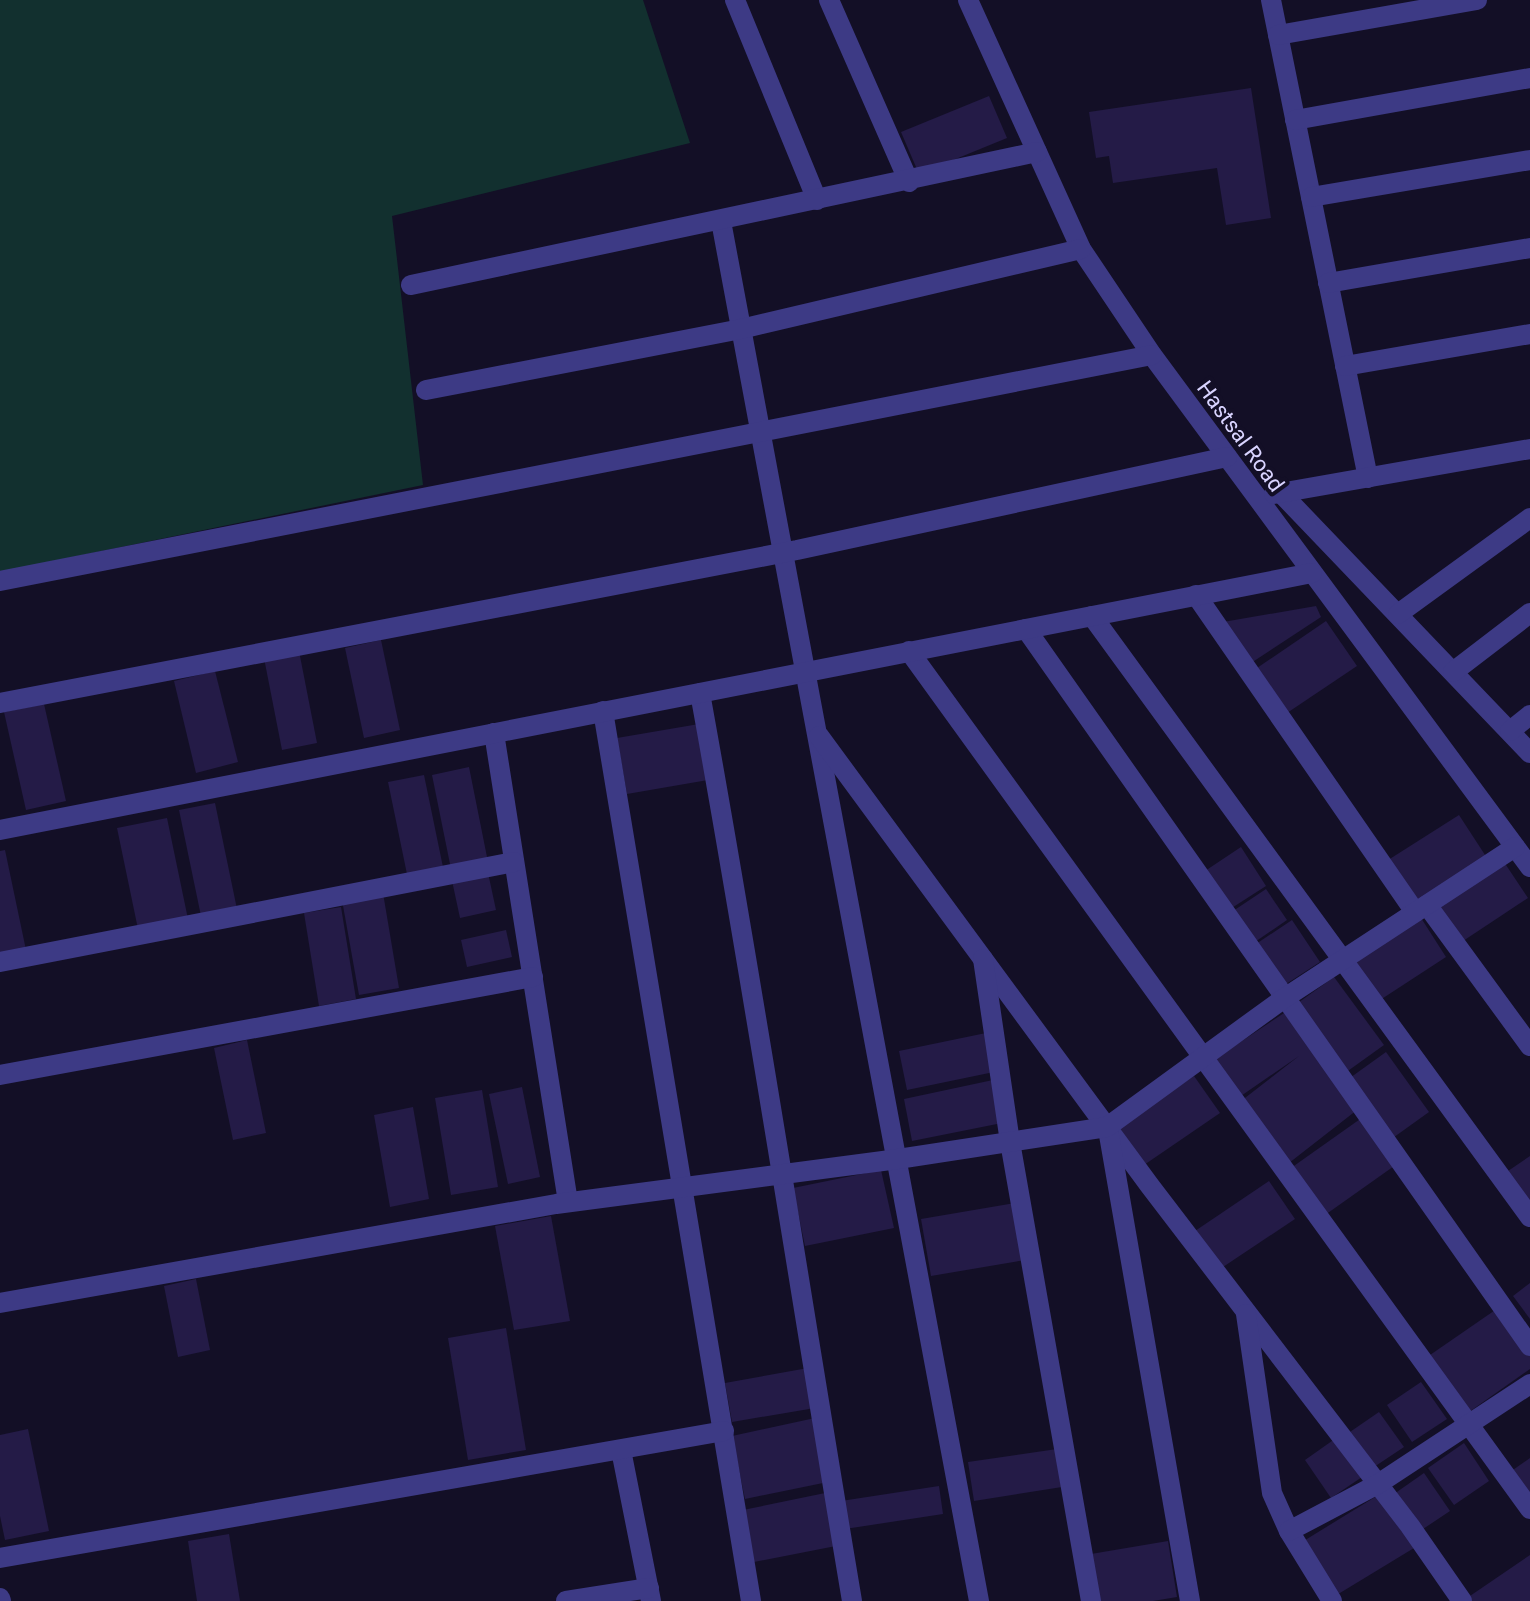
<svg xmlns="http://www.w3.org/2000/svg" width="1530" height="1601" viewBox="0 0 1530 1601" font-family="Roboto,sans-serif">
	<rect width="100%" height="100%" fill="#130f26"/>
	<path fill="#12302f" d="M0 0H643L690 143 392 216 423 485 0 572Z"/>
	<g fill="#241b47">
		<path d="M1251 88 1271 218 1226 225 1217 168 1113 183 1109 156 1096 158 1089 112Z"/>
		<path d="M989 96 1007 138 919 174 901 132Z"/>
		<path d="M1316 606 1321 617 1251 663 1223 622Z"/>
		<path d="M1326 621 1357 666 1287 713 1257 668Z"/>
		<path d="M381 640 400 730 364 738 345 648Z"/>
		<path d="M299 651 317 743 282 750 264 658Z"/>
		<path d="M215 671 238 762 196 773 174 681Z"/>
		<path d="M44 704 66 801 26 810 4 712Z"/>
		<path d="M699 724 708 780 627 794 617 738Z"/>
		<path d="M469 767 488 862 451 869 432 775Z"/>
		<path d="M424 775 444 872 408 879 388 782Z"/>
		<path d="M215 803 237 909 201 916 179 810Z"/>
		<path d="M1459 815 1487 858 1414 906 1385 862Z"/>
		<path d="M167 818 188 919 138 929 117 828Z"/>
		<path d="M1241 847 1266 886 1227 911 1202 873Z"/>
		<path d="M5 850 26 950 0 955V851Z"/>
		<path d="M1502 859 1528 898 1457 945 1432 906Z"/>
		<path d="M487 868 496 910 460 918 451 876Z"/>
		<path d="M1266 889 1287 920 1252 944 1230 913Z"/>
		<path d="M383 893 399 988 359 995 342 900Z"/>
		<path d="M341 907 356 999 319 1006 304 913Z"/>
		<path d="M1421 918 1446 957 1377 1002 1352 963Z"/>
		<path d="M1292 920 1320 962 1280 988 1253 946Z"/>
		<path d="M506 930 512 957 467 967 461 940Z"/>
		<path d="M1334 977 1384 1045 1345 1073 1295 1005Z"/>
		<path d="M1284 1013 1357 1110 1289 1163 1241 1101 1299 1056 1238 1098 1212 1061Z"/>
		<path d="M986 1033 994 1072 907 1090 899 1051Z"/>
		<path d="M247 1040 266 1133 233 1140 214 1048Z"/>
		<path d="M1386 1052 1429 1112 1390 1140 1347 1080Z"/>
		<path d="M1194 1076 1220 1113 1144 1165 1119 1127Z"/>
		<path d="M993 1080 1002 1123 912 1141 904 1099Z"/>
		<path d="M522 1087 540 1177 508 1184 489 1094Z"/>
		<path d="M482 1090 498 1187 451 1195 435 1098Z"/>
		<path d="M413 1107 429 1199 390 1207 374 1115Z"/>
		<path d="M1363 1117 1397 1164 1325 1215 1291 1168Z"/>
		<path d="M1530 1156V1204L1508 1171Z"/>
		<path d="M881 1170 894 1228 805 1246 793 1188Z"/>
		<path d="M1269 1181 1295 1219 1220 1269 1195 1231Z"/>
		<path d="M1015 1203 1025 1260 931 1276 921 1219Z"/>
		<path d="M551 1216 570 1321 514 1330 495 1226Z"/>
		<path d="M196 1279 210 1350 178 1357 164 1286Z"/>
		<path d="M1530 1283V1319L1513 1296Z"/>
		<path d="M1501 1306 1530 1348V1369L1469 1412 1430 1355Z"/>
		<path d="M506 1328 526 1450 468 1460 448 1338Z"/>
		<path d="M808 1368 815 1408 732 1422 725 1383Z"/>
		<path d="M1421 1382 1447 1419 1412 1442 1387 1405Z"/>
		<path d="M1379 1412 1404 1447 1371 1469 1347 1434Z"/>
		<path d="M815 1418 828 1482 745 1499 732 1436Z"/>
		<path d="M28 1429 49 1531 5 1540 0 1516V1435Z"/>
		<path d="M1339 1436 1365 1475 1331 1498 1305 1460Z"/>
		<path d="M1464 1443 1489 1481 1454 1505 1428 1468Z"/>
		<path d="M1057 1449 1062 1487 974 1501 968 1462Z"/>
		<path d="M1530 1458V1501L1510 1472Z"/>
		<path d="M1424 1473 1450 1511 1420 1531 1394 1494Z"/>
		<path d="M939 1486 943 1514 845 1529 841 1501Z"/>
		<path d="M830 1492 841 1545 754 1562 743 1510Z"/>
		<path d="M1380 1494 1414 1548 1335 1596 1302 1542Z"/>
		<path d="M229 1534 240 1601H197L188 1541Z"/>
		<path d="M1168 1541 1177 1597 1153 1601H1093L1085 1555Z"/>
		<path d="M1530 1555V1601H1469L1467 1598Z"/>
	</g>
	<g fill="none" stroke-linecap="round" stroke-linejoin="round">
		<g stroke="#3d3a85" stroke-width="20">
			<path d="M735 0 817 200"/>
			<path d="M829 0 909 182"/>
			<path d="M968 0 1081 249 1152 355 1530 867"/>
			<path d="M1271 0 1368 478"/>
			<path d="M1278 35 1477 0"/>
			<path d="M1295 120 1530 78"/>
			<path d="M1311 197 1530 160"/>
			<path d="M721 221 979 1601"/>
			<path d="M1328 283 1530 248"/>
			<path d="M411 285 1037 152"/>
			<path d="M1345 366 1530 334"/>
			<path d="M426 390 741 329 1081 249"/>
			<path d="M1281 493 1530 753"/>
			<path d="M1274 494 1530 449"/>
			<path d="M0 581 1152 355"/>
			<path d="M1196 595 1415 912"/>
			<path d="M1398 614 1530 518"/>
			<path d="M1092 616 1530 1217"/>
			<path d="M1026 629 1530 1346"/>
			<path d="M909 651 1530 1509"/>
			<path d="M1453 672 1530 613"/>
			<path d="M700 693C755 995 801 1298 852 1601"/>
			<path d="M0 703 797 550 1227 457"/>
			<path d="M603 711 751 1601"/>
			<path d="M1510 731 1530 715"/>
			<path d="M494 733 568 1202"/>
			<path d="M819 736 1150 1186 1410 1526 1462 1601"/>
			<path d="M0 830 1312 573"/>
			<path d="M1427 905 1530 1046"/>
			<path d="M983 959 1010 1142 1091 1601"/>
			<path d="M0 962 514 862"/>
			<path d="M0 1075 533 977"/>
			<path d="M1109 1135 1190 1601"/>
			<path d="M0 1303 556 1204 898 1159 1107 1127 1283 999 1515 847"/>
			<path d="M1246 1314 1272 1493 1289 1531 1332 1601"/>
			<path d="M621 1450 651 1601"/>
			<path d="M1289 1531 1378 1484 1530 1384"/>
			<path d="M0 1558 724 1431"/>
			<path d="M0 1598 1 1601"/>
			<path d="M566 1601 649 1588"/>
		</g>
	</g>
	<g text-anchor="middle" stroke-width="8" stroke-linejoin="round" paint-order="stroke">
		<g font-size="22" fill="#d9d4ff" stroke="#130f26">
			<text transform="translate(1241 436) rotate(54)" y="8">Hastsal Road</text>
		</g>
	</g>
</svg>
